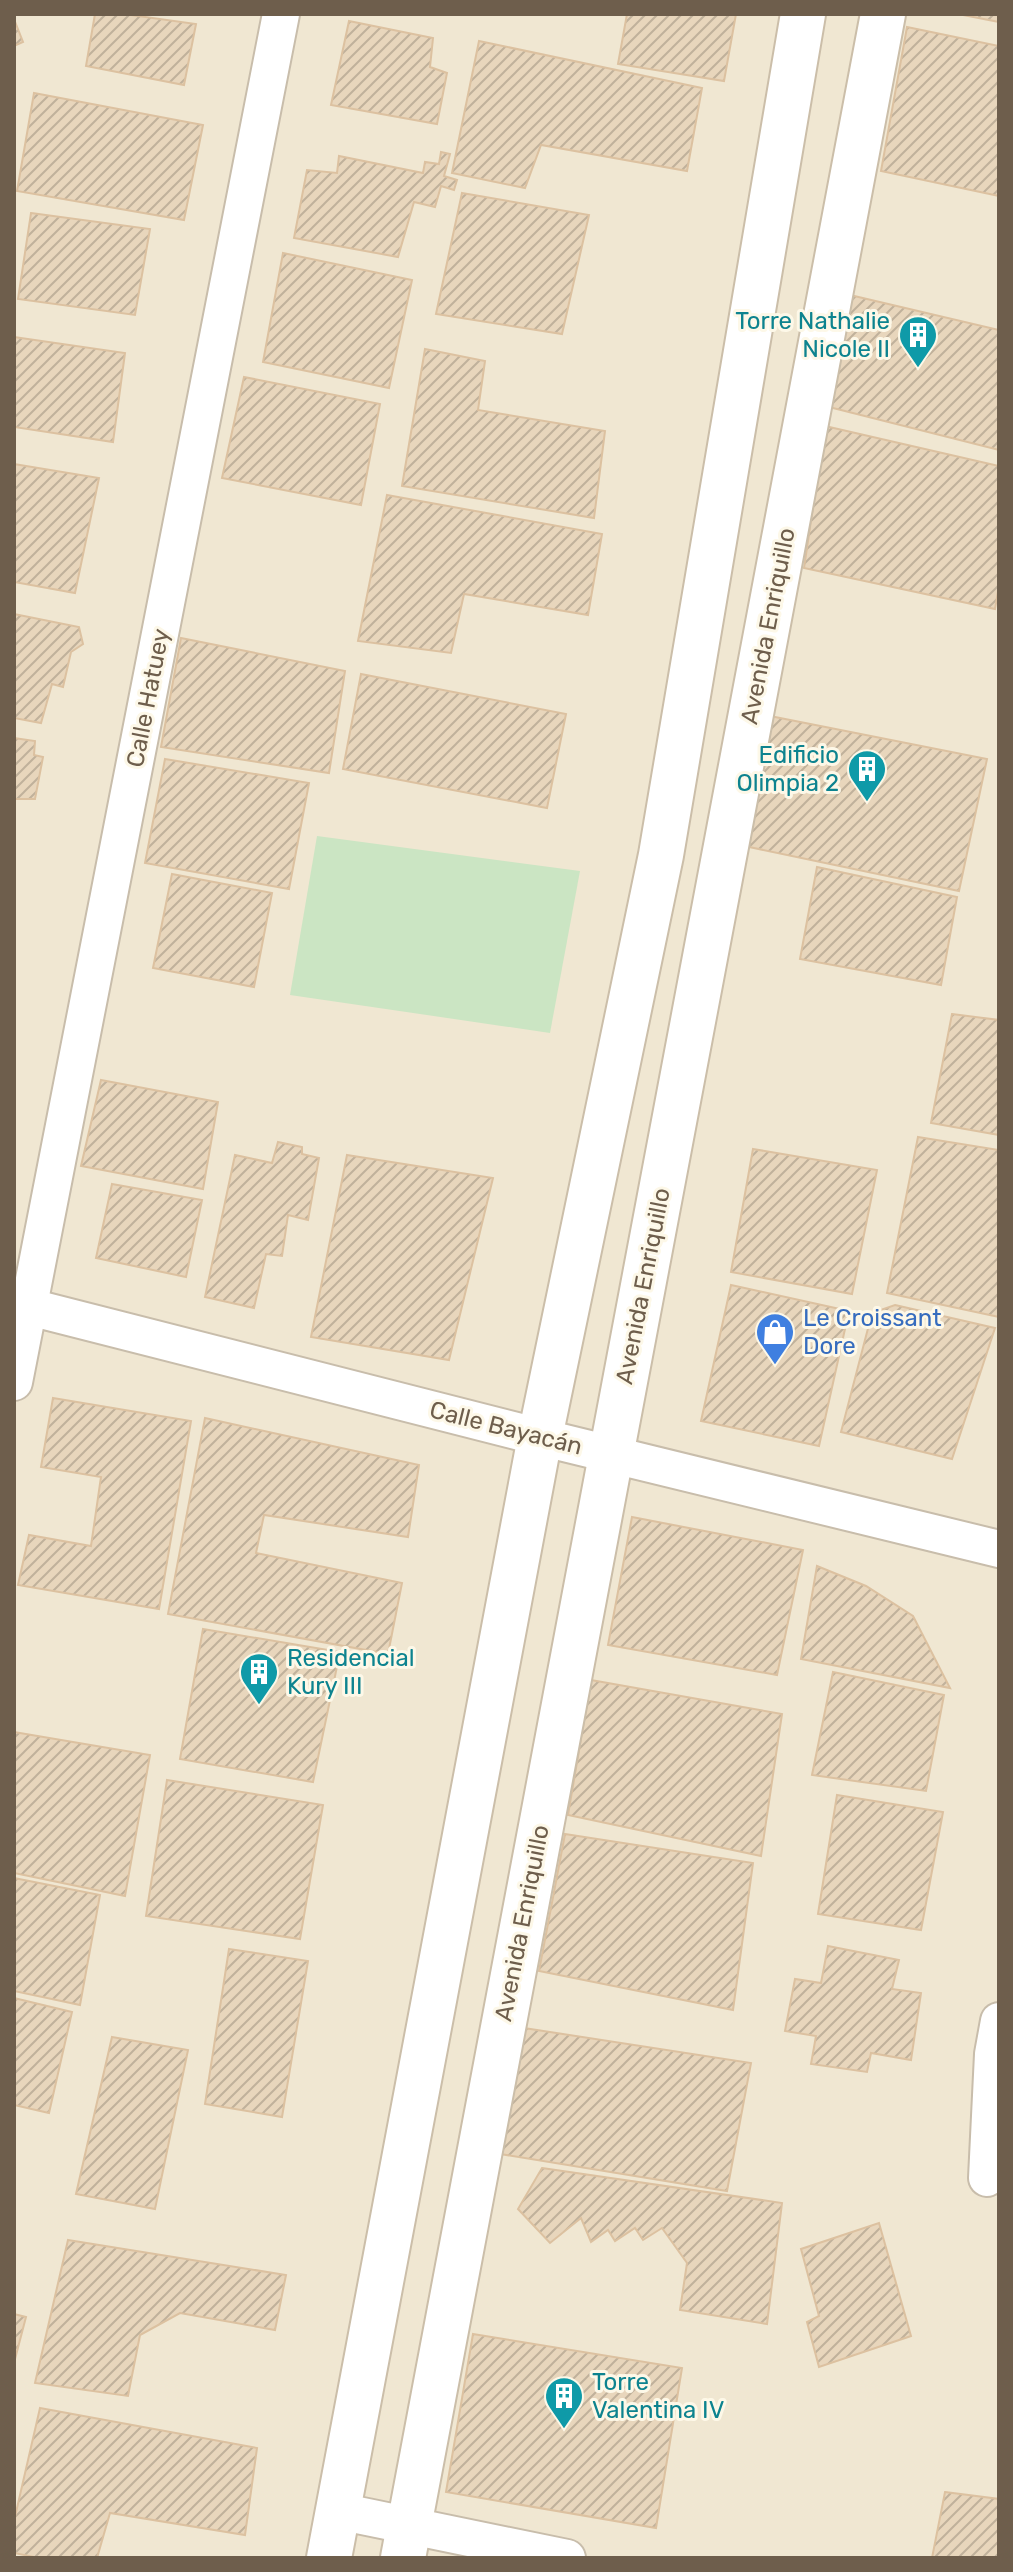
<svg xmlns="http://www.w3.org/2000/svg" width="1013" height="2572" viewBox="0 0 1013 2572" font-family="Rubik,sans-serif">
	<defs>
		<pattern id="building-hatch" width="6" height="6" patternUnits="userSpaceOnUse" patternTransform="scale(2)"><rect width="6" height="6" fill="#e8d6bc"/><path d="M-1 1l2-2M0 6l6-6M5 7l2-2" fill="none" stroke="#c0b19b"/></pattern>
	</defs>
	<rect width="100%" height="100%" fill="#f9f4e3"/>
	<rect fill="#f0e7d2" x="14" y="14" width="985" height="2544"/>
	<path fill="#cbe5c3" d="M317 836 580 871 550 1033 290 995Z"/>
	<g fill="url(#building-hatch)" stroke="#dcc1a0" stroke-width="2">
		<path d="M95 14H124L196 24 184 85 86 66Z"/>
		<path d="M627 14H736L724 81 618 64Z"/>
		<path d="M958 14H999V22Z"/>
		<path d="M14 19 23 42 14 46Z"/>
		<path d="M349 21 433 38 430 67 447 73 437 124 331 105Z"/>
		<path d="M907 27 999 46V196L881 171Z"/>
		<path d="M479 41 702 88 687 171 541 145 525 188 452 173Z"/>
		<path d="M34 93 203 125 184 220 17 191Z"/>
		<path d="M441 152 450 154 444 176 457 180 454 190 441 186 435 207 414 202 398 257 294 238 307 170 337 173 339 156 423 173 425 162 439 164Z"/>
		<path d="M462 193 589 215 562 334 436 314Z"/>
		<path d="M31 213 150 229 135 315 18 299Z"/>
		<path d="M283 253 412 280 389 388 263 362Z"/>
		<path d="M850 295 999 330V450L829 407Z"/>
		<path d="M14 337 125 353 113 442 14 427Z"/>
		<path d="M425 349 485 361 478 410 605 431 594 518 402 486Z"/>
		<path d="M244 377 380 404 361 505 222 478Z"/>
		<path d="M825 426 999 466V586L995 609 804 568Z"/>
		<path d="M14 464 99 478 75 593 14 582Z"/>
		<path d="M387 495 602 534 588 615 464 594 451 653 358 641Z"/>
		<path d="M14 614 79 627 83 644 71 652 63 687 52 684 41 723 14 718Z"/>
		<path d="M181 638 345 671 329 773 161 747Z"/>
		<path d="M361 674 566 714 547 808 343 769Z"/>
		<path d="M770 716 987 759 959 891 749 847Z"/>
		<path d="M14 738 35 741 34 755 43 757 35 799H14Z"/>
		<path d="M165 759 309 783 289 889 145 863Z"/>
		<path d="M817 867 957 897 941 985 800 959Z"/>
		<path d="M172 874 272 893 254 987 153 968Z"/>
		<path d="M952 1014 999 1020V1135L931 1123Z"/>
		<path d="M101 1080 218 1102 203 1189 81 1166Z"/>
		<path d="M918 1137 999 1150V1317L887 1293Z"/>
		<path d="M278 1142 302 1147V1154L319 1158 308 1220 288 1215 282 1256 266 1254 254 1308 205 1297 235 1155 272 1163Z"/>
		<path d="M753 1149 877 1170 852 1294 731 1272Z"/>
		<path d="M347 1155 493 1178 449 1360 311 1337Z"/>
		<path d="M112 1184 202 1200 186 1277 96 1258Z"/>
		<path d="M731 1285 849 1311 819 1446 701 1421Z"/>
		<path d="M895 1305 995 1328 952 1459 841 1432 872 1313Z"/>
		<path d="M53 1398 191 1421 159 1609 18 1585 29 1535 91 1546 101 1477 41 1467Z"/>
		<path d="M205 1418 419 1465 408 1537 264 1515 256 1553 402 1583 388 1654 168 1614Z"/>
		<path d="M632 1517 803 1550 777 1675 608 1645Z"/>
		<path d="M817 1566 866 1586 913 1616 950 1688 801 1659Z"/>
		<path d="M203 1629 340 1652 313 1782 180 1759Z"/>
		<path d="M833 1672 944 1695 926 1791 812 1775Z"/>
		<path d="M591 1680 782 1714 761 1856 568 1815Z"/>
		<path d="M14 1732 150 1755 125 1896 14 1873Z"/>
		<path d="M167 1780 323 1805 300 1939 146 1916Z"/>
		<path d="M837 1795 943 1812 921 1930 818 1914Z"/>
		<path d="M565 1834 753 1863 733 2010 539 1971Z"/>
		<path d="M14 1878 100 1895 80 2005 14 1991Z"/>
		<path d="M828 1946 899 1960 892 1989 921 1993 911 2060 871 2053 867 2072 811 2064 816 2036 785 2031 795 1979 821 1983Z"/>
		<path d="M229 1949 308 1961 282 2117 205 2104Z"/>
		<path d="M14 1998 72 2012 49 2113 14 2105Z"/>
		<path d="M524 2028 751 2063 727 2191 500 2154Z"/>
		<path d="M112 2037 188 2050 155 2209 76 2194Z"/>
		<path d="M542 2168 782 2203 767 2324 680 2310 687 2263 662 2228 643 2240 635 2228 615 2241 608 2230 591 2242 581 2218 550 2243 518 2209Z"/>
		<path d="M879 2223 911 2336 819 2367 807 2322 819 2316 801 2249Z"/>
		<path d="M68 2240 286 2275 275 2330 180 2313 140 2335 128 2396 35 2383Z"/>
		<path d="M14 2314 26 2317 14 2363Z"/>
		<path d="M473 2334 682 2368 656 2528 446 2492Z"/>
		<path d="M40 2408 257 2448 245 2535 110 2513 97 2558H39L14 2553V2521Z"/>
		<path d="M945 2492 999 2499V2558H932Z"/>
	</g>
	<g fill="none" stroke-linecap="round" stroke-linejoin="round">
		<defs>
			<g id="minor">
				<path d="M14 1303 540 1437 999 1549"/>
				<path d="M14 1382 281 14"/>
				<path d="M987 2178 993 2054 999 2021"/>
				<path d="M338 2511 567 2558"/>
			</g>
			<g id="secondary">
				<path d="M329 2558 540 1437 661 855 803 14"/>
				<path d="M403 2558 883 14"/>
			</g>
		</defs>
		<use href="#minor" stroke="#c8bdab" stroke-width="40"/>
		<use href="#secondary" stroke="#cbbea9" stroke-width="48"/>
		<use href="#minor" stroke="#fff" stroke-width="36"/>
		<use href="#secondary" stroke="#fff" stroke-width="44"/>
	</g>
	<defs>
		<symbol id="building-pin" viewBox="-11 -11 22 30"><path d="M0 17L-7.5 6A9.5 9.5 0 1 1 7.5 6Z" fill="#0f9aa8" stroke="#fdf8e8"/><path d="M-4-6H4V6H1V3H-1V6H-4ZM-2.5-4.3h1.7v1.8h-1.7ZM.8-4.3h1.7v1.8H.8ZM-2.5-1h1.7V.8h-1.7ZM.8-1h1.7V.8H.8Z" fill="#fff"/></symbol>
		<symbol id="shop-pin" viewBox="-11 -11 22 30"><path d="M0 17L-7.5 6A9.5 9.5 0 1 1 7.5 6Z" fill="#3f7fe0" stroke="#fdf8e8"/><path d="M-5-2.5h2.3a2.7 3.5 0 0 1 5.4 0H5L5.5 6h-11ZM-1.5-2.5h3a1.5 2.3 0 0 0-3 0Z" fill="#fff"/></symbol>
	</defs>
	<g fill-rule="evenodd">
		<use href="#building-pin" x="896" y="313" width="44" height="60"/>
		<use href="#building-pin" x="845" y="747" width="44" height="60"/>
		<use href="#shop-pin" x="753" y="1310" width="44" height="60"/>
		<use href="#building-pin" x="237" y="1650" width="44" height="60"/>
		<use href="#building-pin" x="542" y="2374" width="44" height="60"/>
	</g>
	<g text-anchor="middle" stroke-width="6" stroke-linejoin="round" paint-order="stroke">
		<g font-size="24" fill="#0d838f" stroke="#fdf8e8" text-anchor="end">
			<text x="890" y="329">Torre Nathalie<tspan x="890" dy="28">Nicole II</tspan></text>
			<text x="839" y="763">Edificio<tspan x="839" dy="28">Olimpia 2</tspan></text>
			<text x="287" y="1666" text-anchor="start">Residencial<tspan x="287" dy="28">Kury III</tspan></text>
			<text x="592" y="2390" text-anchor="start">Torre<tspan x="592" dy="28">Valentina IV</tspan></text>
		</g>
		<g font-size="24" fill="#6e5e4c" stroke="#fdf8e8">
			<text transform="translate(768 626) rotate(-79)" y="8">Avenida Enriquillo</text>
			<text transform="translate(148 698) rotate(-79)" y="8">Calle Hatuey</text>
			<text transform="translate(643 1286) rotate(-79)" y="8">Avenida Enriquillo</text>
			<text transform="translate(506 1428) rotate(14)" y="8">Calle Bayacán</text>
			<text transform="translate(522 1923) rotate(-79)" y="8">Avenida Enriquillo</text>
		</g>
		<g font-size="24" fill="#366cbe" stroke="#fdf8e8" text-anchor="start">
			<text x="803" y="1326">Le Croissant<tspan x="803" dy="28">Dore</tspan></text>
		</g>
	</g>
	<rect width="1013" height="2572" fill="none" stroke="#6e5e4c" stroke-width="32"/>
</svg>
